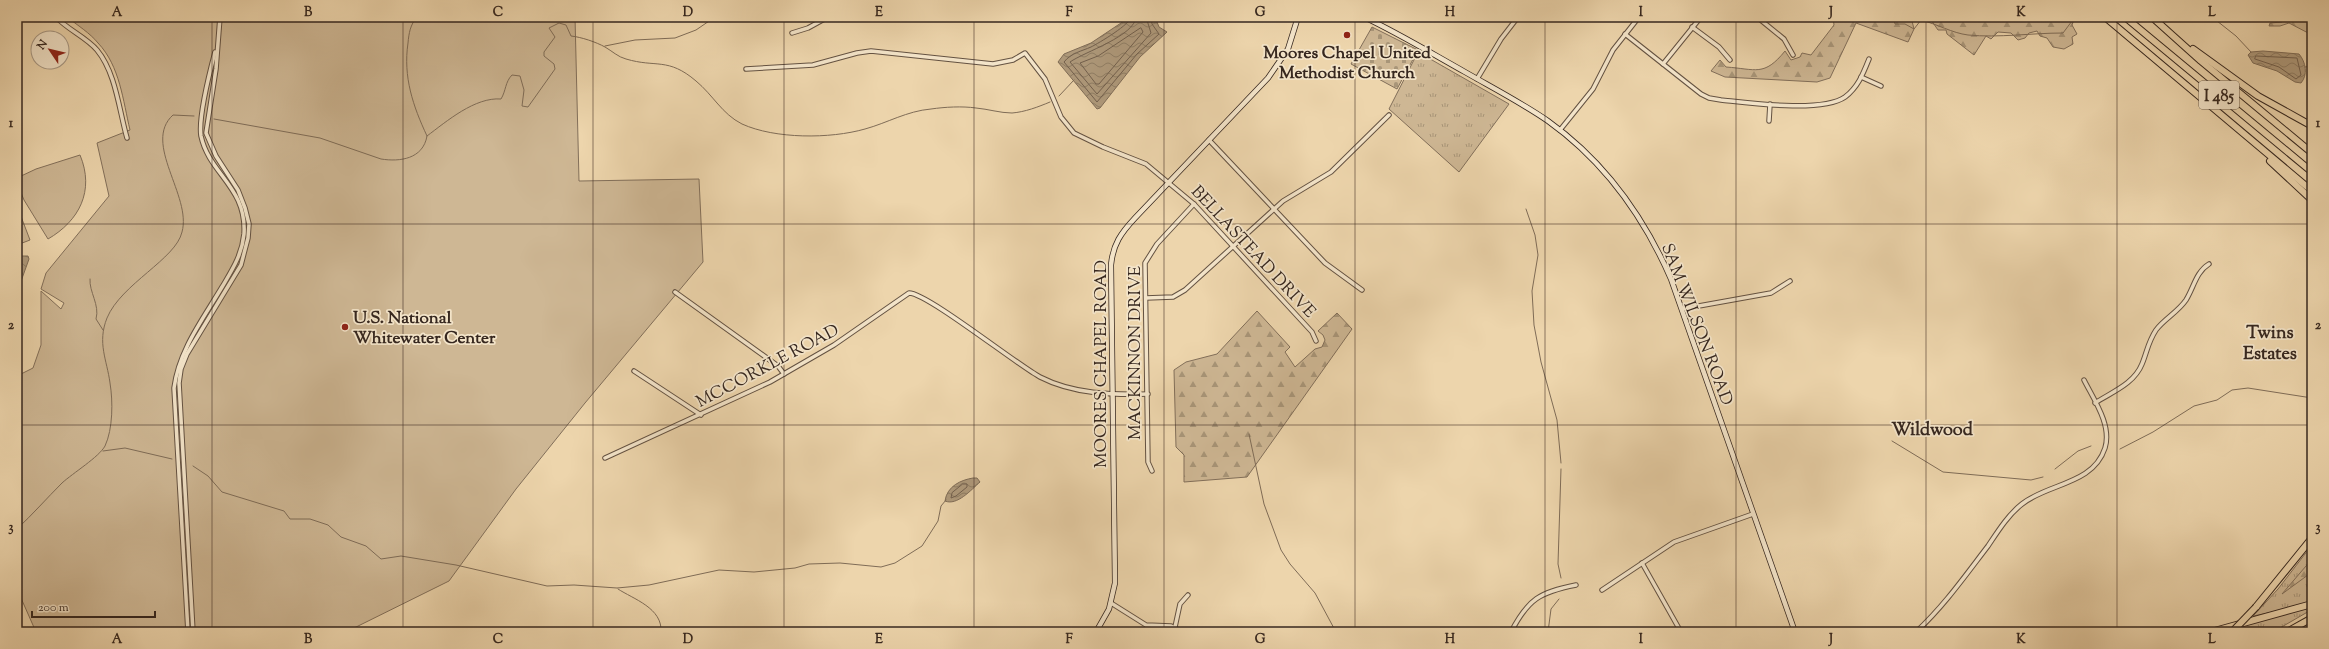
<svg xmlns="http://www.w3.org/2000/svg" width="2329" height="649" viewBox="0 0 2329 649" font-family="'Sorts Mill Goudy',serif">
	<defs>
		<pattern id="grass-tufts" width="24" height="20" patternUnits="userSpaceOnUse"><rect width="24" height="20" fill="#ceb794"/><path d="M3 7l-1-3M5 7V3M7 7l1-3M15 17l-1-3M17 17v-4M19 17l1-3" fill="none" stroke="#a89578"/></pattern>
		<pattern id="forest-firs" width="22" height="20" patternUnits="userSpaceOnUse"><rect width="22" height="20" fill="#ceb794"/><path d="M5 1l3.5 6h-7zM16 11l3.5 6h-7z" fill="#a89578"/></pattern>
		<pattern id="cemetery-stones" width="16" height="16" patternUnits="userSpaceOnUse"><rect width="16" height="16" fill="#ceb794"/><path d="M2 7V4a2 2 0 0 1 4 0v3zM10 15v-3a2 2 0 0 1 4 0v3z" fill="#a89578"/></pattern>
		<pattern id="water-waves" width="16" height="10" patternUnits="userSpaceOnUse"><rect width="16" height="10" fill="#af9a7c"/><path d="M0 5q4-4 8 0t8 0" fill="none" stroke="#8f7e65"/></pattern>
	</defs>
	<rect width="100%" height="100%" fill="#edd5ac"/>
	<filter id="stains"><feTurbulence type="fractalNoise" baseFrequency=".005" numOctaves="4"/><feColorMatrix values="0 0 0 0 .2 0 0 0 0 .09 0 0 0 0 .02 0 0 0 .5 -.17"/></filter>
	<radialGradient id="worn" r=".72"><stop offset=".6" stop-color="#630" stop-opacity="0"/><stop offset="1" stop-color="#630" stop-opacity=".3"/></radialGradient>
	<g fill="url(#grass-tufts)" stroke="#826f5a">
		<path d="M1418 52 1509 104 1459 172 1389 109Z"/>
		<path d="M2312 545V601L2288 609 2253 616 2278 589Z"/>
		<path d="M2309 607 2311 610 2273 632H2237L2242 626Z"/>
	</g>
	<g fill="url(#forest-firs)" stroke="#826f5a">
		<path d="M1833 17H1911L1914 29 1908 42 1856 23 1830 78 1817 82 1725 77 1711 71 1720 60 1726 67C1756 69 1764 77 1785 51L1791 60 1800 57 1802 53 1811 55 1834 25Z"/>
		<path d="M1929 17H2075L2072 25 2077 34 2072 37 2073 44 2064 49 2053 47 2047 38 2040 36 2037 31 2029 33 2025 38 2018 40 2011 33 1998 32 1991 39 1986 36 1974 55 1947 34 1946 30H1938Z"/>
		<path d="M2285 17H2308L2312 21V35L2289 23 2280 26H2269L2270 23 2282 22Z"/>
		<path d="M1257 311 1290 347 1285 352 1295 367 1315 349 1322 347 1325 340 1323 335 1318 331 1337 313 1352 329 1247 477 1184 482V455L1176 447 1174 370 1186 362 1217 354Z"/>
		<path d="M2312 559V572L2282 594Z"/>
	</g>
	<path fill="url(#cemetery-stones)" stroke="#826f5a" d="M1372 27 1418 50 1397 89 1351 64Z"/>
	<g fill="#ceb794" stroke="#826f5a">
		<path d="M67 17H575L579 181 699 179 703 262 585 403 516 489 449 581 346 632H36L17 589V376L33 368 41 345V291L61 309 64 303 41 289 46 273 109 196 97 143 130 130C123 101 120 66 98 43 90 33 77 25 67 17Z"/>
		<path d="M80 155C95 191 79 221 48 239L24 200 17 183 19 177 36 169Z"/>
		<path d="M17 206 30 240 17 245Z"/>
	</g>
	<g fill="url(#water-waves)" stroke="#7f6c57">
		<path d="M1130 17H1155L1159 27 1167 32 1140 57 1100 108 1097 109 1058 62 1064 54 1091 43Z"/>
		<path d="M2263 51 2299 54C2306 62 2308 75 2301 83L2295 82 2277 71 2253 63 2248 55 2251 52Z"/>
		<path d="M17 256H28L29 259 20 284 17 287Z"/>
		<path d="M973 478H977L980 482C971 490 957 506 945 501 947 486 961 480 973 478Z"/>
	</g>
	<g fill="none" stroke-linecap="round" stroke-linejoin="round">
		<g stroke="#72604e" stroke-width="1">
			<path d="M1131 17C1131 24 1099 43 1091 47 1082 51 1071 53 1064 62L1097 102 1137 54 1159 34 1152 24 1151 17"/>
			<path d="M1136 17C1135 36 1084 52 1070 62L1097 94 1151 33 1146 17"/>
			<path d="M1141 28 1143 32 1099 84H1096L1080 63 1098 56Z"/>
			<path d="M2256 56 2297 58 2301 75 2296 79 2279 67 2255 59Z"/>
			<path d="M963 484H967V487L956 496 951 498 952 493Z"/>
		</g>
		<g stroke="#7f6c57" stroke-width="1">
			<path d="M1891 17 1894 18 1895 24H1905L1914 29 1921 20C1937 24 1952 33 1968 35 1999 38 2031 33 2063 33L2075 17"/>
			<path d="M2212 17 2236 36 2251 52"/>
			<path d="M605 46 635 40 675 38 696 30 715 17"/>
			<path d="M2305 67 2312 66"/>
			<path d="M1059 96 1074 80"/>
			<path d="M214 119 320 138 381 159C400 162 423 159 427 136 413 106 403 77 408 43 409 33 410 25 417 17"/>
			<path d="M427 136C447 121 475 97 501 99 506 91 505 82 512 75L520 76 524 90 522 106 528 107 555 69 554 64 544 56V52L555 37 549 28 559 23 566 25 571 36C581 37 596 42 605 47 612 51 618 57 626 59 656 68 668 57 696 81 713 95 722 114 742 124 775 139 830 139 865 129 887 123 907 111 931 109 945 107 962 106 976 108 988 109 1000 113 1012 113 1025 112 1038 107 1050 102"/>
			<path d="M1526 209 1535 235 1538 255 1532 291 1534 325 1541 362 1557 420 1561 463"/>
			<path d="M90 279C89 292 100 305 96 319L103 330"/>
			<path d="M1249 434 1264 504 1281 550 1290 564 1315 593 1336 632"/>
			<path d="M1892 441 1943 472 2031 480 2043 477"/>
			<path d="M2120 449 2153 432 2194 406 2217 400 2232 390 2248 388 2312 398"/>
			<path d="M103 451 125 448 172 459"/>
			<path d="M193 466 208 476 222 492 284 511 290 519H310L328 525 341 537 366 546 381 559 401 556 456 565 547 586 574 585 617 588 649 585 719 570 754 572 795 568 809 564 840 563 881 567 895 563 922 546 938 521 941 506 946 500"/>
			<path d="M2055 469 2078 451 2091 446"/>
			<path d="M17 529C33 514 47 498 62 483 73 473 99 457 105 446 113 429 113 401 110 383 107 360 97 343 107 318 121 284 176 259 182 232 192 196 142 143 173 115L194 116"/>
			<path d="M1561 578 1558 564 1561 469"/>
			<path d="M618 589C633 599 663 608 661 632"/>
			<path d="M1548 632 1551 609 1559 599"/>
		</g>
		<defs>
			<g id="street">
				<path d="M56 17C68 30 86 37 97 50 116 73 119 110 127 138"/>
				<path d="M1757 17 1784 39 1793 55"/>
				<path d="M1692 27 1719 47 1730 60"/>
				<path d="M792 33 808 28 828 17"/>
				<path d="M1625 34 1701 94 1709 98 1721 100C1750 103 1822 113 1845 97 1858 87 1863 74 1869 59"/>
				<path d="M1663 64 1701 17"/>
				<path d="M746 69 813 65 857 53 871 51 993 64 1013 60 1025 53 1045 79 1061 117 1074 133 1103 147 1146 164 1194 204 1312 332 1316 341"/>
				<path d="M1861 77 1881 86"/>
				<path d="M1477 79 1501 39 1518 17"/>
				<path d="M1769 121 1770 104"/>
				<path d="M1560 130 1593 89 1613 50 1639 17"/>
				<path d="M1209 140 1325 263 1362 290"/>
				<path d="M675 292 778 366 784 374"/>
				<path d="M1146 298 1173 297 1185 290 1283 201 1331 172 1389 115"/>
				<path d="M1682 309 1771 293 1790 281"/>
				<path d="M634 371 701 415"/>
				<path d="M2095 403C2112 392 2134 384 2142 364 2147 352 2148 342 2156 330 2164 319 2178 312 2186 300 2194 287 2196 272 2209 264"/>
				<path d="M605 458 770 382 834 345 909 293C927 293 1016 364 1040 377 1073 394 1112 395 1148 394"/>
				<path d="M1152 471 1148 462 1145 263 1157 244 1194 204"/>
				<path d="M1642 563 1681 632"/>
				<path d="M1602 590 1674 542 1753 514"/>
				<path d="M1111 603 1146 625 1171 626 1182 632"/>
				<path d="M1175 627 1180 604 1188 595"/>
				<path d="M188 632 174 388C179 350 203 319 222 287 232 270 242 255 244 234 247 187 209 174 201 136 198 117 210 71 215 52"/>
				<path d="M193 632 179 383 181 369 187 354 241 265 248 238 249 224 245 208 238 190 216 156 206 133 216 69 220 17"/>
				<path d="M1511 632C1528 599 1540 592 1576 585"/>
				<path d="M1916 632C1944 606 1965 576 1988 546 1998 531 2008 515 2022 504 2048 483 2093 485 2105 448 2112 425 2094 400 2084 380"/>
			</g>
			<g id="secondary">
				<path d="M1364 17C1398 33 1431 53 1465 72 1493 88 1522 103 1548 121 1604 161 1644 217 1671 279L1795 632"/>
				<path d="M1096 632 1109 609 1115 583 1111 265C1113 244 1121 233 1135 218L1268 78 1288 49 1298 17"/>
			</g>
			<g id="highway">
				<path d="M2105 17 2312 191"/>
				<path d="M2125 17 2312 172"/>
				<path d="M2152 17 2201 61 2312 153"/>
				<path d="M2193 49 2258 96 2312 126"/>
				<path d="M2270 161 2312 200"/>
				<path d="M2256 607 2312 538"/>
				<path d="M2211 632 2312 604"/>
				<path d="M2287 632 2312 618"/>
			</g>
		</defs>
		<use href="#street" stroke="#645242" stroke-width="5.5"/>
		<use href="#secondary" stroke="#36271f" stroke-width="6"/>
		<use href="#highway" stroke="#36271f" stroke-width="8"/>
		<use href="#street" stroke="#f3e4c9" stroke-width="3.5"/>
		<use href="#secondary" stroke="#f3e4c9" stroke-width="4.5"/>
		<use href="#highway" stroke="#edd5ac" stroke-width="6"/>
		<defs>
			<path id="highway-bridge" d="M2232 632 2256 607"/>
		</defs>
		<use href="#highway-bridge" stroke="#36271f" stroke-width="8" stroke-linecap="butt"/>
		<use href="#highway-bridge" stroke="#edd5ac" stroke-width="6"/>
	</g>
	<path fill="none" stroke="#36271f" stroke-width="1" stroke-opacity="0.55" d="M212 17V632M403 17V632M593 17V632M784 17V632M974 17V632M1164 17V632M1355 17V632M1545 17V632M1736 17V632M1926 17V632M2117 17V632M17 224H2312M17 425H2312"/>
	<g fill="#8f2418" stroke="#f3e4c9" stroke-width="1.5">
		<circle cx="1347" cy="35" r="4"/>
		<circle cx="345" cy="327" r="4"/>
	</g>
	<g text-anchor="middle" stroke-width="3.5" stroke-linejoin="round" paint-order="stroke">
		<rect fill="#f3e4c9" stroke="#6f6052" stroke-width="1" x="2199" y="81" width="40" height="28" rx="3"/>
		<g font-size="16" font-weight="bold" fill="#36271f">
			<text x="2219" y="101">I 485</text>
		</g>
		<g font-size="17" font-weight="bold" fill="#36271f" stroke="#f3e4c9">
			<text x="1347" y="58">Moores Chapel United<tspan x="1347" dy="20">Methodist Church</tspan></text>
			<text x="353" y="323" text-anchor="start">U.S. National<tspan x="353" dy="20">Whitewater Center</tspan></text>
		</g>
		<g font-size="17" fill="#36271f" stroke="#f3e4c9">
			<text transform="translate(1254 251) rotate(47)" y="6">BELLASTEAD DRIVE</text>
			<text transform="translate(1698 324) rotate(69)" y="6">SAM WILSON ROAD</text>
			<text transform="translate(1134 353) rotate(-90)" y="6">MACKINNON DRIVE</text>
			<text transform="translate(1100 364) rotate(-90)" y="6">MOORES CHAPEL ROAD</text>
			<text transform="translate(767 365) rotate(-28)" y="6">MCCORKLE ROAD</text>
		</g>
		<g font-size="18" font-weight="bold" fill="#36271f" stroke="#f3e4c9">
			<text x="2270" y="338">Twins<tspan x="2270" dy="21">Estates</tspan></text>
			<text x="1932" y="435">Wildwood</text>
		</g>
	</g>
	<rect width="2329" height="649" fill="none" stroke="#edd5ac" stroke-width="44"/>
	<g transform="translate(50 50) rotate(305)"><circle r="19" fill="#f3e4c9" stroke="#a79885"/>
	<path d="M0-3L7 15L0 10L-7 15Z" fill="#8f2418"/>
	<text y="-6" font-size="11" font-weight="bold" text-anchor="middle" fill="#36271f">N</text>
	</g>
	<path d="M32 611v6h123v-6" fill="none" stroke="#36271f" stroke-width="2"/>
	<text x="38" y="611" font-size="12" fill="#36271f" stroke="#f3e4c9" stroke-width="3" paint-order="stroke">200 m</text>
	<rect x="22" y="22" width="2285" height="605" fill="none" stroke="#36271f" stroke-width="1.5"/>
	<g font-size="13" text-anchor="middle" font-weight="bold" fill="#36271f">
		<text x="117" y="16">A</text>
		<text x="308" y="16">B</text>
		<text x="498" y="16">C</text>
		<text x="688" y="16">D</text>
		<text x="879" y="16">E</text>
		<text x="1069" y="16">F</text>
		<text x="1260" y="16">G</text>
		<text x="1450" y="16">H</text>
		<text x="1641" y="16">I</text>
		<text x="1831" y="16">J</text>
		<text x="2021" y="16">K</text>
		<text x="2212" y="16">L</text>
		<text x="11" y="127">1</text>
		<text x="2318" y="127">1</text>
		<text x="11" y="329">2</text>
		<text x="2318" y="329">2</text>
		<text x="11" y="531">3</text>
		<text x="2318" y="531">3</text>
		<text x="117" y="643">A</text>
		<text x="308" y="643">B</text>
		<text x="498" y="643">C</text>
		<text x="688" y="643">D</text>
		<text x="879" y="643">E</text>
		<text x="1069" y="643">F</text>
		<text x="1260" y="643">G</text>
		<text x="1450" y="643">H</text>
		<text x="1641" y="643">I</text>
		<text x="1831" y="643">J</text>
		<text x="2021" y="643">K</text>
		<text x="2212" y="643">L</text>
	</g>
	<rect width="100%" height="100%" filter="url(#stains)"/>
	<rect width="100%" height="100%" fill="url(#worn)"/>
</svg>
